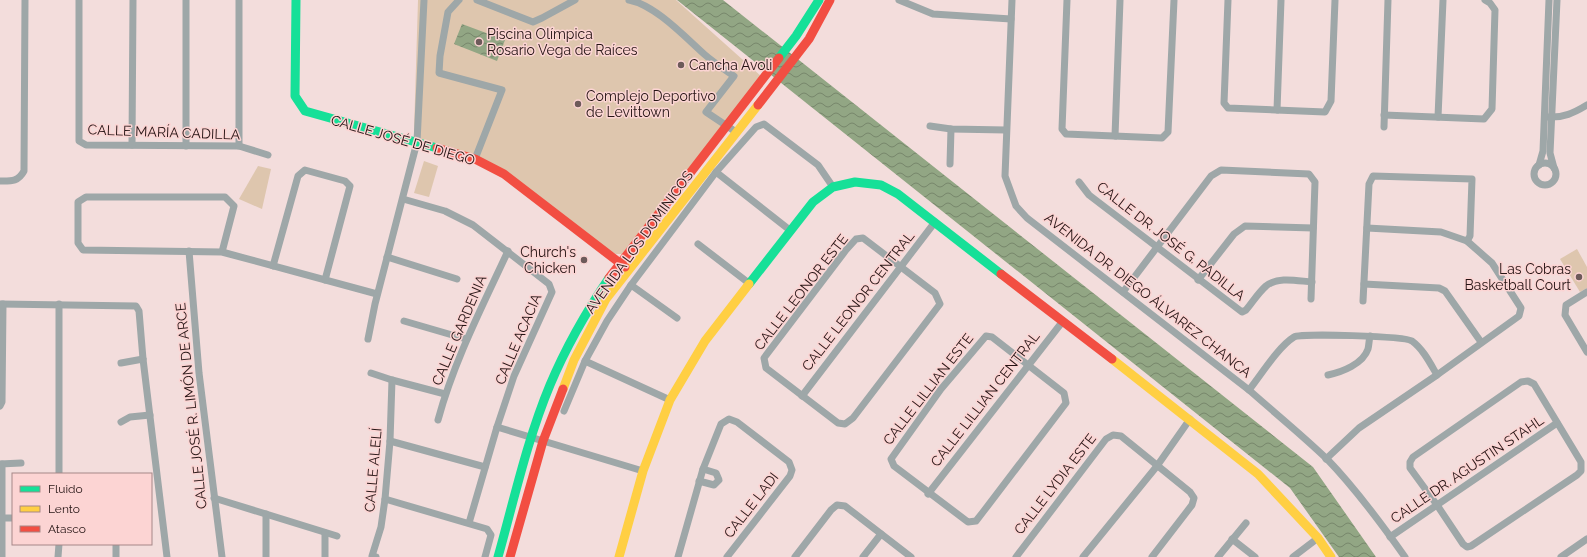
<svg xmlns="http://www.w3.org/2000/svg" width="1587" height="557" viewBox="0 0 1587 557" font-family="Raleway,sans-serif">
	<defs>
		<pattern id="water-waves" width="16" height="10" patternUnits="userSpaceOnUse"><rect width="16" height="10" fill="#92a684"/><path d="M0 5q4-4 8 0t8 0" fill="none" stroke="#77866b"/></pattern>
	</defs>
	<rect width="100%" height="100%" fill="#f3dddc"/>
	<g fill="#dec6ae">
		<path d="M418 0H676L762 77 622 254H616L607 249 505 173 423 142 414 131Z"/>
		<path d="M424 161 438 166 429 197 414 193Z"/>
		<path d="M258 166 271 169 262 209 239 199Z"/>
		<path d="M1577 249 1587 267V288L1580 292 1560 259Z"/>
	</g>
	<g fill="url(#water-waves)">
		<path d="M677 0H723L1313 467 1376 557H1339L1290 488Z"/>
		<path d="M462 24 505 40 497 61 454 44Z"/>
	</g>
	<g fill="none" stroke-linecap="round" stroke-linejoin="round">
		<g stroke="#9ea7a8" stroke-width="7">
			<path d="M79 0V141L86 145 239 146 268 155"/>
			<path d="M459 0 448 12 440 56 439 73 502 90 475 159"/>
			<path d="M477 0 533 22 542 18 575 0"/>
			<path d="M629 0C655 5 684 36 704 54 713 62 724 69 734 76L706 112 736 132"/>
			<path d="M899 0 933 14 1011 19"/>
			<path d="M1012 0 1005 176 1016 206 1027 218 1249 390C1275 413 1302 435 1327 459 1356 489 1381 523 1405 557"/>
			<path d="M1067 0 1062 129 1066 134 1162 138 1168 132 1174 0"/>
			<path d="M1228 0 1224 103 1228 108 1325 112 1331 101 1335 0"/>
			<path d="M1277 110 1281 0"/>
			<path d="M1384 115 1484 119 1492 109 1495 10 1490 3 1485 0"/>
			<path d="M1438 117 1443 0"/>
			<path d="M1548 117C1563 118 1574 113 1587 105"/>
			<path d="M930 126 951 129 1006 130"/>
			<path d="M1384 127 1388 0"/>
			<path d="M1115 136 1120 0"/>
			<path d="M132 145 133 0"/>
			<path d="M186 146V0"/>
			<path d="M239 146V0"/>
			<circle cx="1545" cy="174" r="11"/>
			<path d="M950 164 951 129"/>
			<path d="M1539 165 1543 151 1549 0"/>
			<path d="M1554 168 1550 153 1557 0"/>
			<path d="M716 172 791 231"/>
			<path d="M0 181C11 181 18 182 24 171L25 0"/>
			<path d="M1079 182 1089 195 1242 312 1246 310C1252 303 1258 293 1266 286 1278 276 1298 281 1312 282"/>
			<path d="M403 199 445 211 473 225 549 284 552 292 514 376 497 427 469 523"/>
			<path d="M863 238 935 293 940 304 853 418 845 424 838 423 766 368 764 358 846 250 856 239Z"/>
			<path d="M698 244 750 284"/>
			<path d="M189 251 199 373 222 557"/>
			<path d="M222 252 234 206 225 197H86L78 202V243L83 250 222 252 377 294"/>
			<path d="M387 257 457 279"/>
			<path d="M273 266 298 176 305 170 345 181 350 186 325 280"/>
			<path d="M1198 280 1234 234 1245 226 1313 228"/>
			<path d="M1364 284 1439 288 1445 291 1481 342"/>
			<path d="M631 285 677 318"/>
			<path d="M1123 292 1211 176 1221 170 1309 174 1315 182 1311 299"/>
			<path d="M1587 292 1566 305 1565 315 1587 352"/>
			<path d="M1363 301 1369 184 1373 176 1472 179 1470 236 1467 241"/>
			<path d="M0 304 136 306 139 311 143 359 167 557"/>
			<path d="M404 321 466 339"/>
			<path d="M986 336 992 337 1064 393 1066 403 983 512 976 521 968 522 894 466 891 459 941 389Z"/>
			<path d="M368 339 375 304 417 142 424 0"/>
			<path d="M585 361 670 400"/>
			<path d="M121 363 143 359"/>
			<path d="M371 373 392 380 445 394"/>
			<path d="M1328 375C1342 372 1363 364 1368 349 1369 345 1369 340 1370 336"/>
			<path d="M1528 381 1534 384 1581 462V471L1577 475 1471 546 1467 547 1463 544 1437 505 1410 468V462L1413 457 1521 382Z"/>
			<path d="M1249 390C1261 375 1278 347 1294 337 1301 333 1404 336 1412 341 1423 349 1430 363 1437 375"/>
			<path d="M802 396 935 222"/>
			<path d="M0 406 2 402 3 304"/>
			<path d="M564 411 585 361 607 321 631 285 716 172 756 127 764 124 818 165 833 187"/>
			<path d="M438 420C454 361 482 307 508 251"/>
			<path d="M121 422 130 417 150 415"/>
			<path d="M497 427 643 471"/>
			<path d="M390 441 485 467"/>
			<path d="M1326 459 1359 428 1437 375 1519 316 1521 308 1492 263 1467 241 1441 232 1367 228"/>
			<path d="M0 464 21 463"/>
			<path d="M59 474V304"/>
			<path d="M699 481 714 485 719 480 716 473 703 469"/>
			<path d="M928 494 1063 321"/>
			<path d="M214 498 337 536"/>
			<path d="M385 499 487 529 491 535 485 557"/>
			<path d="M266 514V557"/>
			<path d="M0 518H13"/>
			<path d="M325 533V557"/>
			<path d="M1390 537 1557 423"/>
			<path d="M1232 539 1255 557"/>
			<path d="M116 544V557"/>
			<path d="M2 557V464"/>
			<path d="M58 557 59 544"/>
			<path d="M376 557 372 556 381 527 385 499 390 441 392 380"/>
			<path d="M678 557 703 469 721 424 729 419 737 422 789 462 792 470 790 476 727 557"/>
			<path d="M795 557 831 510 837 505 845 506 911 557"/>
			<path d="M863 557 881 534"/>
			<path d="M1016 557 1106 439 1113 435 1121 436 1190 492 1194 498 1192 505 1152 557"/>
			<path d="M1083 557 1157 466 1190 419"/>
			<path d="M1218 557 1246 523"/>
			<path d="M1293 557 1318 538"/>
			<path d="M1561 557 1587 539"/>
		</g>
		<g stroke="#16e098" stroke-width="9">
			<path d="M296 0 295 96 305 111 437 148"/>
			<path d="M779 58 796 36 819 0"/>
			<path d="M749 284 813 202 833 187 855 182 881 185 898 194 1001 274"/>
			<path d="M498 557C514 500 527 440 550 385 566 347 586 312 609 278"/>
		</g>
		<g stroke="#ffcf43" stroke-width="9">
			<path d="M1112 359 1258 474 1318 538 1331 557"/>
			<path d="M563 389 574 360 606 299 758 105"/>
			<path d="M619 557 643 471 670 400 705 341 749 284"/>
		</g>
		<g stroke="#f24e42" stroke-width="9">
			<path d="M758 105 809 39 830 0"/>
			<path d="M437 148 475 159 504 174 625 267"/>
			<path d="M1001 274 1112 359"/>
			<path d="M609 278 779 58"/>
			<path d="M510 557 543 441 563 389"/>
		</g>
	</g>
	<g fill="#6d5a5a" stroke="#fcd4d3" stroke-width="1.5">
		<circle cx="479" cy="42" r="4"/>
		<circle cx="681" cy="65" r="4"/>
		<circle cx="578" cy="104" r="4"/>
		<circle cx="584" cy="260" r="4"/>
		<circle cx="1579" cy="277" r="4"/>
	</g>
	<g text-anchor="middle" stroke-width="3" stroke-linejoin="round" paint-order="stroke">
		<g font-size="14" fill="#251414" stroke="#fcd4d3" text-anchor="start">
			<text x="487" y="39">Piscina Olímpica<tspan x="487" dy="16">Rosario Vega de Raíces</tspan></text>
			<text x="689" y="70">Cancha Avoli</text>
			<text x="586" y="101">Complejo Deportivo<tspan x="586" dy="16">de Levittown</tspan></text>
			<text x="576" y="257" text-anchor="end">Church's<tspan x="576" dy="16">Chicken</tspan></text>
			<text x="1571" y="274" text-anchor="end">Las Cobras<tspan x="1571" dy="16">Basketball Court</tspan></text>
		</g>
		<g font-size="14" fill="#251414" stroke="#fcd4d3">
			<text transform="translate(164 132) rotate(2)" y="5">CALLE MARÍA CADILLA</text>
			<text transform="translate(403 140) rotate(16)" y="5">CALLE JOSÉ DE DIEGO</text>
			<text transform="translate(1171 241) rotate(38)" y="5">CALLE DR. JOSÉ G. PADILLA</text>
			<text transform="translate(639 242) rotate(-54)" y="5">AVENIDA LOS DOMINICOS</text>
			<text transform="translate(801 292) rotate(-52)" y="5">CALLE LEONOR ESTE</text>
			<text transform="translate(1148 295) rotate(38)" y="5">AVENIDA DR. DIEGO ÁLVAREZ CHANCA</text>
			<text transform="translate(858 301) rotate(-52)" y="5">CALLE LEONOR CENTRAL</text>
			<text transform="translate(459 330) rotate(-67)" y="5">CALLE GARDENIA</text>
			<text transform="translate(518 339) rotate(-67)" y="5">CALLE ACACIA</text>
			<text transform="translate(928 389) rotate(-52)" y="5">CALLE LILLIAN ESTE</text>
			<text transform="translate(985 399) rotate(-52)" y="5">CALLE LILLIAN CENTRAL</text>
			<text transform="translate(191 406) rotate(-96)" y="5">CALLE JOSÉ R. LIMÓN DE ARCE</text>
			<text transform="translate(1467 469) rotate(-34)" y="5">CALLE DR. AGUSTIN STAHL</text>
			<text transform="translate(373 470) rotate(-85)" y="5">CALLE ALELÍ</text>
			<text transform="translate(1055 484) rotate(-52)" y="5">CALLE LYDIA ESTE</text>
			<text transform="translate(751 505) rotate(-52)" y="5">CALLE LADI</text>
		</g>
	</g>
	<rect x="12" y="473" width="140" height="72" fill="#fcd4d3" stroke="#a68787"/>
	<rect x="20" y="486" width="20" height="6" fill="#16e098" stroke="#a68787"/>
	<text x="48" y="493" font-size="12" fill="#251414">Fluido</text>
	<rect x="20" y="506" width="20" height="6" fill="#ffcf43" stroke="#a68787"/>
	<text x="48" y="513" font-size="12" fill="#251414">Lento</text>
	<rect x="20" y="526" width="20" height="6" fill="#f24e42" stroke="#a68787"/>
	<text x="48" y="533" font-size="12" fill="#251414">Atasco</text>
</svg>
